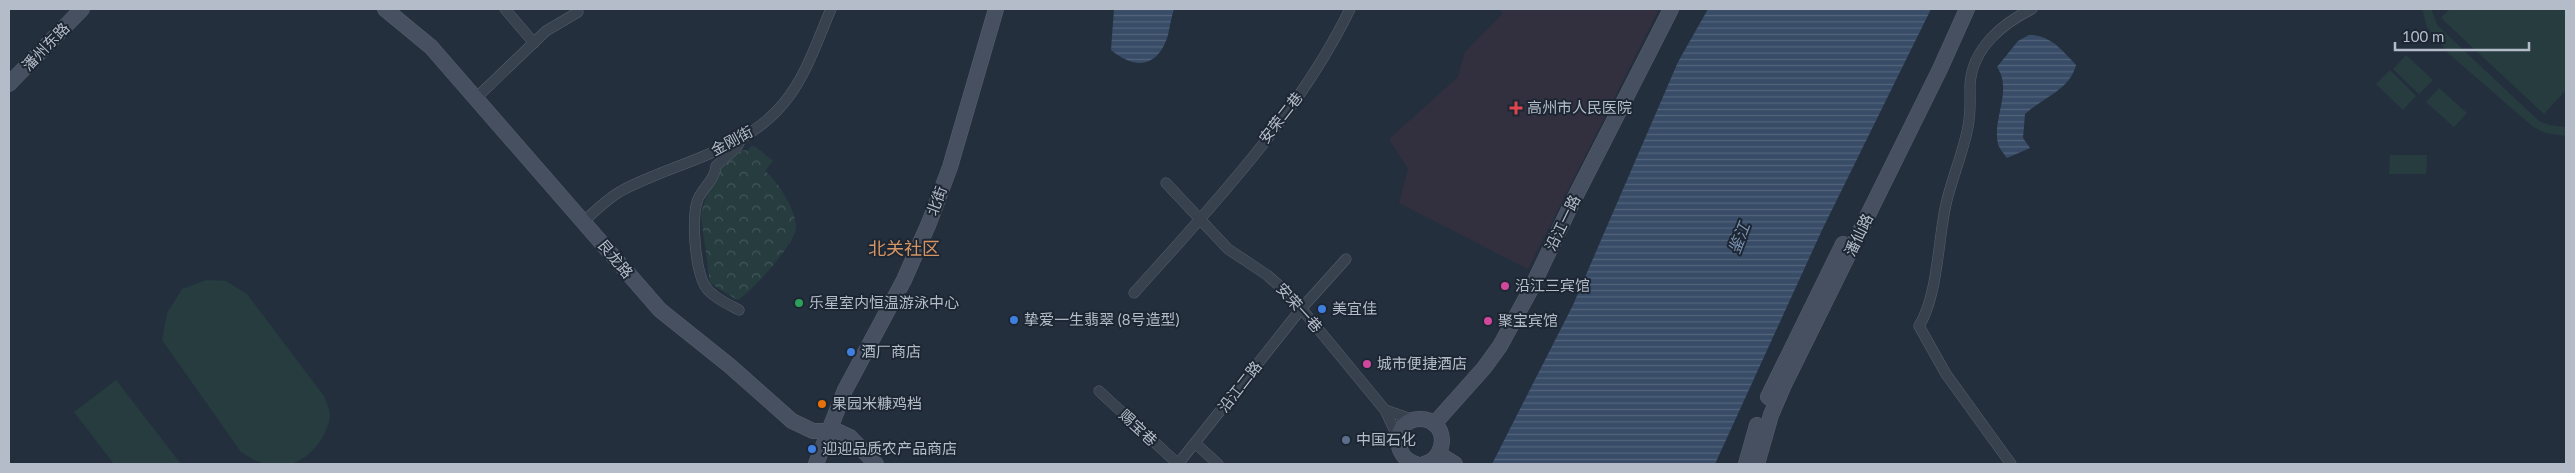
<svg xmlns="http://www.w3.org/2000/svg" width="2575" height="473" viewBox="0 0 2575 473" font-family="Lato,'Noto Sans SC',sans-serif">
	<defs>
		<pattern id="park-crowns" width="20" height="18" patternUnits="userSpaceOnUse" patternTransform="scale(1.25)"><rect width="20" height="18" fill="#263c3f"/><path d="M2 6a3 3 0 1 1 6 0M12 15a3 3 0 1 1 6 0" fill="none" stroke="#435659"/></pattern>
		<pattern id="water-rules" width="6" height="5" patternUnits="userSpaceOnUse" patternTransform="scale(1.25)"><rect width="6" height="5" fill="#394c67"/><path d="M0 2.5h6" fill="none" stroke="#53647b"/></pattern>
	</defs>
	<rect width="100%" height="100%" fill="#242f3e"/>
	<path fill="#32303f" d="M1499 9H1659L1528 269 1399 203 1408 169 1389 139 1458 77 1465 52 1503 13Z"/>
	<g fill="#263c3f">
		<path d="M2422 9H2431L2438 26 2539 121 2549 125 2566 127V136L2545 133 2532 126 2448 53 2427 27Z"/>
		<path d="M2450 9H2566V90L2544 114 2441 18Z"/>
		<path d="M2406 55 2433 80 2419 94 2393 69Z"/>
		<path d="M2390 70 2416 96 2403 110 2376 84Z"/>
		<path d="M2439 88 2467 113 2454 127 2426 102Z"/>
		<path d="M2390 155H2427L2426 174H2389Z"/>
		<path d="M206 280 226 281 247 294 324 396C326 401 329 409 330 414 330 423 325 433 321 440 301 470 270 473 241 452L162 340 167 313 182 289Z"/>
		<path d="M116 380 181 464H114L74 412Z"/>
	</g>
	<path fill="url(#park-crowns)" d="M751 146 756 147 773 161 765 171C778 181 796 210 796 227 796 243 751 293 737 300L710 283 701 216C704 195 717 180 723 161L744 150 748 151Z"/>
	<g fill="url(#water-rules)">
		<path d="M1114 9H1174C1171 18 1170 26 1168 35 1158 68 1135 70 1111 50Z"/>
		<path d="M1708 9H1931L1822 230 1715 464H1492L1573 305 1678 62Z"/>
		<path d="M2029 35C2050 35 2062 50 2076 65 2070 90 2042 98 2025 114L2023 138 2030 148 2007 158C2004 154 1999 148 1998 144 1992 118 2013 91 1997 67L2018 41Z"/>
	</g>
	<g fill="none" stroke-linecap="round" stroke-linejoin="round">
		<defs>
			<g id="street">
				<path d="M505 9 534 43"/>
				<path d="M475 99 546 31 578 12"/>
				<path d="M1166 183 1228 249 1267 275 1291 296 1385 410 1398 438"/>
				<path d="M583 222C595 211 607 199 621 191 675 162 742 153 783 104 806 77 817 41 831 9"/>
				<path d="M1134 293C1212 206 1299 114 1350 9"/>
				<path d="M739 310C728 304 712 297 705 286 695 269 691 217 698 199 703 187 715 180 716 166L737 147 740 141"/>
				<path d="M1099 391 1178 464"/>
				<path d="M1385 410 1414 420"/>
				<path d="M1195 443 1218 464"/>
				<path d="M1178 464 1301 309 1346 259"/>
				<path d="M2011 464 1946 374 1919 326C1938 296 1938 239 1946 204 1952 178 1963 153 1968 127 1971 112 1970 99 1970 85 1972 48 2003 23 2032 9"/>
			</g>
			<g id="secondary">
				<path d="M385 9 431 47 660 310 730 366 792 421 813 431H837L850 437 876 464"/>
				<path d="M9 84 82 9"/>
				<path d="M1768 397 1843 244"/>
				<path d="M1434 424 1484 368 1500 346 1531 289 1571 205 1671 9"/>
				<path d="M1439 454 1455 464"/>
				<path d="M816 464 845 390 904 280 929 223 950 167 996 9"/>
				<path d="M1416 464C1391 457 1393 419 1420 419 1448 419 1449 457 1424 464"/>
				<path d="M1746 464 1757 425"/>
				<path d="M1757 464 1771 415 1783 387 1940 69 1967 9"/>
			</g>
		</defs>
		<use href="#street" stroke="#565f6c" stroke-width="11"/>
		<use href="#secondary" stroke="#565f6c" stroke-width="16"/>
		<use href="#street" stroke="#38414e" stroke-width="10"/>
		<use href="#secondary" stroke="#465061" stroke-width="15"/>
	</g>
	<path fill="#e0444e" stroke="#1d2633" stroke-width="2" d="M1513.5 100.5h5v5h5v5h-5v5h-5v-5h-5v-5h5z"/>
	<g fill="#d1479c" stroke="#1d2633" stroke-width="2">
		<circle cx="1505" cy="286" r="5"/>
		<circle cx="1488" cy="321" r="5"/>
		<circle cx="1367" cy="364" r="5"/>
	</g>
	<circle fill="#2e9e5b" stroke="#1d2633" stroke-width="2" cx="799" cy="303" r="5"/>
	<g fill="#3f7fe0" stroke="#1d2633" stroke-width="2">
		<circle cx="1322" cy="309" r="5"/>
		<circle cx="1014" cy="320" r="5"/>
		<circle cx="851" cy="352" r="5"/>
		<circle cx="812" cy="449" r="5"/>
	</g>
	<circle fill="#e8710a" stroke="#1d2633" stroke-width="2" cx="822" cy="404" r="5"/>
	<circle fill="#5c6f8a" stroke="#1d2633" stroke-width="2" cx="1346" cy="440" r="5"/>
	<g text-anchor="middle" stroke-width="4" stroke-linejoin="round" paint-order="stroke">
		<g font-size="15" fill="#b4bcc9" stroke="#1d2633">
			<text transform="translate(46 47) rotate(-46)" y="5">潘州东路</text>
			<text transform="translate(1281 118) rotate(-52)" y="5">安荣二巷</text>
			<text transform="translate(732 141) rotate(-28)" y="5">金刚街</text>
			<text transform="translate(937 201) rotate(-70)" y="5">北街</text>
			<text transform="translate(1563 223) rotate(-64)" y="5">沿江一路</text>
			<text transform="translate(1859 235) rotate(-64)" y="5">潘仙路</text>
			<text transform="translate(615 259) rotate(50)" y="5">艮龙路</text>
			<text transform="translate(1299 308) rotate(48)" y="5">安荣一巷</text>
			<text transform="translate(1240 387) rotate(-52)" y="5">沿江二路</text>
			<text transform="translate(1138 428) rotate(43)" y="5">赐宝巷</text>
		</g>
		<g font-size="15" fill="#b4bcc9" stroke="#1d2633" text-anchor="start">
			<text x="1527" y="113">高州市人民医院</text>
			<text x="1515" y="291">沿江三宾馆</text>
			<text x="809" y="308">乐星室内恒温游泳中心</text>
			<text x="1332" y="314">美宜佳</text>
			<text x="1024" y="325">挚爱一生翡翠 (8号造型)</text>
			<text x="1498" y="326">聚宝宾馆</text>
			<text x="861" y="357">酒厂商店</text>
			<text x="1377" y="369">城市便捷酒店</text>
			<text x="832" y="409">果园米糠鸡档</text>
			<text x="1356" y="445">中国石化</text>
			<text x="822" y="454">迎迎品质农产品商店</text>
		</g>
		<g font-size="16" font-style="italic" fill="#7c92b1" stroke="#1d2633">
			<text transform="translate(1739 238) rotate(-69)" y="6">鉴江</text>
		</g>
		<g font-size="18" fill="#d59563" stroke="#1d2633">
			<text x="904" y="255">北关社区</text>
		</g>
	</g>
	<rect width="2575" height="473" fill="none" stroke="#b4bcc9" stroke-width="20"/>
	<path d="M2395 42v8h134v-8" fill="none" stroke="#b4bcc9" stroke-width="2.5"/>
	<text x="2402" y="42" font-size="15" fill="#b4bcc9" stroke="#1d2633" stroke-width="4" paint-order="stroke">100 m</text>
</svg>
